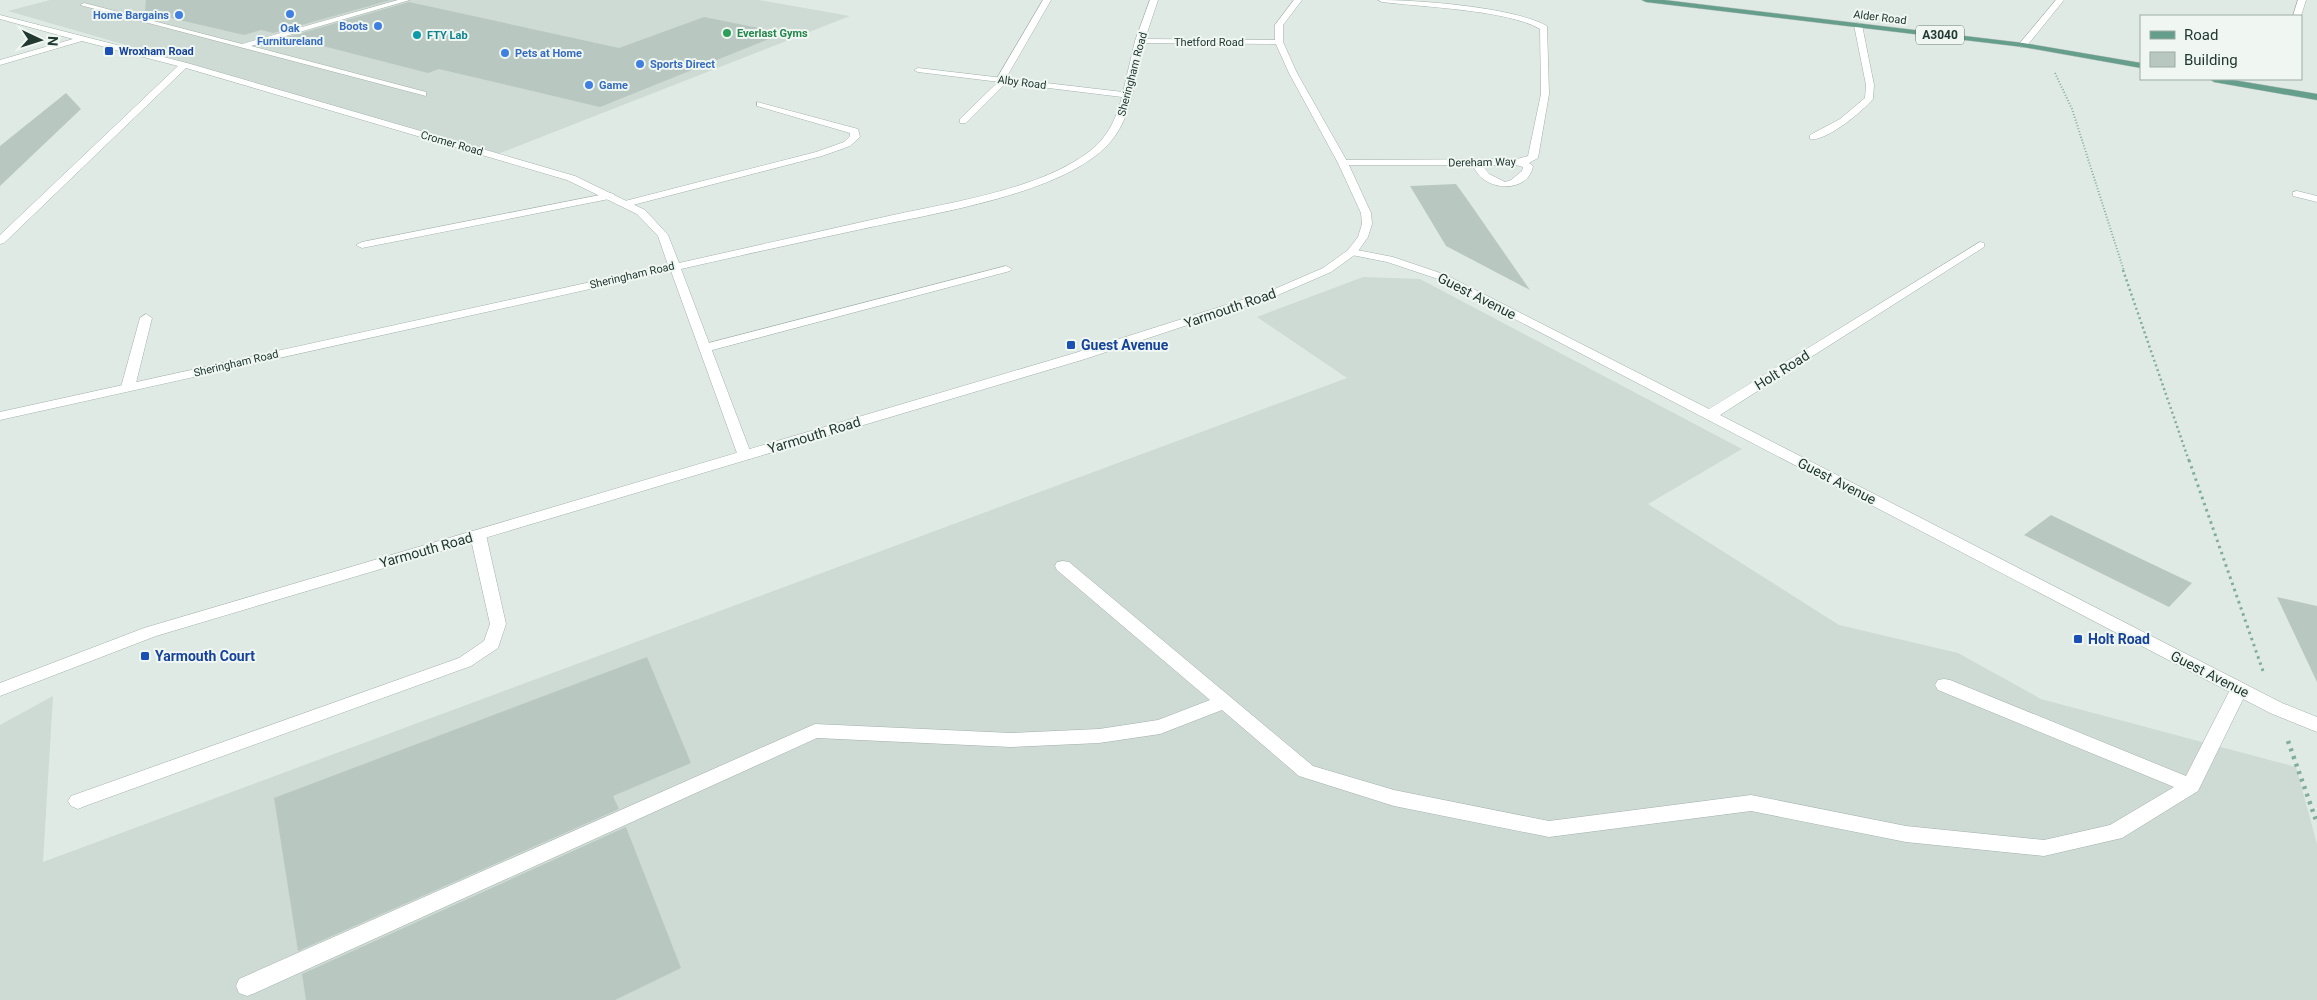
<svg xmlns="http://www.w3.org/2000/svg" width="2317" height="1000" viewBox="0 0 2317 1000" font-family="Roboto,sans-serif">
	<rect width="100%" height="100%" fill="#e0eae5"/>
	<g fill="#cedad4">
		<path d="M50 0H759L850 16 495 155 242 82 202 67 8 11Z"/>
		<path d="M1363 277 1420 279 1742 449 1648 504 1839 625 1958 653 2041 699 2296 767 2317 844V1000H0V725L53 696 43 862 1347 378 1257 317Z"/>
	</g>
	<g fill="#b8c8c0">
		<path d="M146 0H391L273 33 261 30 244 35 145 12Z"/>
		<path d="M409 2 619 48 704 17 784 33 600 107 439 69 428 73 288 37Z"/>
		<path d="M66 93 81 109 0 186V146Z"/>
		<path d="M1456 184 1469 202 1530 290 1446 246 1410 186Z"/>
		<path d="M2051 515 2131 554 2192 583 2169 607 2024 535Z"/>
		<path d="M2277 597 2317 606V682Z"/>
		<path d="M647 657 691 763 613 796 619 809 298 951 274 798Z"/>
		<path d="M626 827 681 968 615 1000H306L302 974Z"/>
	</g>
	<g fill="none" stroke-linecap="round" stroke-linejoin="round">
		<defs>
			<g id="service">
				<path d="M398 0H410L251 46 426 92V96L80 5 84 3 242 44Z"/>
				<path d="M1043 0H1051L1006 78 1009 80 966 123H960V119L998 82 996 80Z"/>
				<path d="M757 102 858 129 860 137 850 146 822 156 629 206H621V202L816 152 844 142 850 136V133L757 106Z"/>
				<path d="M610 193 614 194V198L362 248 356 245 362 242Z"/>
				<path d="M1006 266 1012 269 1010 271 705 352 699 348 701 345Z"/>
				<path d="M146 314 152 318 135 387 133 390H123L121 387 140 318Z"/>
				<path d="M478 530 483 532 486 535 506 624 498 648 471 666 85 806 78 809 71 806 68 801 71 796 459 658 484 641 490 624 470 535 473 532Z"/>
				<path d="M1063 561 1069 562 1313 766 1394 790 1549 821 1751 795 1906 826 2044 840 2110 825 2174 787 1938 690 1935 685 1938 680 1944 679 1950 680 2186 776 2233 684 2239 683 2245 684 2248 689 2198 791 2122 838 2044 856 1906 842 1751 811 1549 837 1394 806 1299 776 1222 710 1160 734 1099 743 1011 747 817 738 255 993 247 996 239 993 236 986 239 979 815 724 1011 733 1099 729 1158 720 1210 700 1057 570 1055 566 1057 562Z"/>
			</g>
			<g id="minor">
				<path d="M1150 0H1158L1145 39 1279 40 1283 42 1279 44 1143 43C1135 75 1133 114 1112 140 1069 194 929 214 862 229 802 242 742 255 681 269L752 456 750 459H740L738 456 671 271 0 420V412L668 265 658 236 637 214 567 180 186 68 4 243 0 244V235L178 66 82 41 0 65V60L73 39 0 19V15L187 63 575 176 645 210 668 235 679 263C750 247 822 231 893 215 953 202 1041 189 1090 151 1108 137 1116 119 1122 97L918 72 914 70 918 68 1123 92 1135 41Z"/>
				<path d="M1378 0C1419 0 1513 7 1547 26L1549 94 1538 158 1529 163 1533 166C1529 190 1497 191 1482 178 1478 175 1475 169 1472 165H1340V161L1343 160 1517 159 1528 156 1541 94 1540 29C1508 10 1422 7 1382 2ZM1482 165H1516L1523 167 1522 171 1511 180 1505 182 1489 174Z"/>
				<path d="M2298 0H2306L2301 16H2293Z"/>
				<path d="M1858 23 1862 25 1874 85 1873 99C1863 111 1826 142 1810 139V135L1840 119 1865 98 1866 85 1854 25Z"/>
				<path d="M2297 191 2317 196V202L2293 196V192Z"/>
				<path d="M1980 242 1984 243V247L1720 415 2282 703 2317 717V732L2270 713 1438 279 1387 262 1352 255 1346 252 1352 249 1393 257 1446 275 1709 409Z"/>
			</g>
			<g id="tertiary">
				<path d="M1294 0H1302L1283 25V42L1297 73 1348 163 1371 213 1372 224 1368 237 1356 254 1331 272 1278 295 1085 359 156 636 0 696V683L144 628 1075 353 1270 291 1323 268 1348 250 1358 237 1362 224 1361 213 1338 163 1289 73 1275 42V25Z"/>
				<path d="M2056 0H2064L2026 47H2020V43Z"/>
			</g>
			<g id="primary">
				<path d="M1642 0H1664L2023 43 2141 63V68L2023 47 1646 2Z"/>
				<path d="M2210 79H2227L2317 94V100L2214 82Z"/>
			</g>
		</defs>
		<use href="#service" stroke="#a3b1ab" stroke-width="1"/>
		<use href="#minor" stroke="#a3b1ab" stroke-width="1"/>
		<use href="#tertiary" stroke="#a3b1ab" stroke-width="1"/>
		<use href="#primary" stroke="#bcc4c1" stroke-width="1"/>
		<path stroke="#81ad9c" stroke-width="2" stroke-dasharray="1 2" stroke-linecap="butt" d="M2055 73 2072 109 2124 271"/>
		<path stroke="#81ad9c" stroke-width="2.5" stroke-dasharray="2 3" stroke-linecap="butt" d="M2123 270 2189 461"/>
		<path stroke="#81ad9c" stroke-width="3" stroke-dasharray="2.5 4" stroke-linecap="butt" d="M2189 460 2263 671"/>
		<path stroke="#81ad9c" stroke-width="4.5" stroke-dasharray="3 5" stroke-linecap="butt" d="M2288 741 2317 823"/>
		<use href="#service" fill="#fff" fill-rule="evenodd"/>
		<use href="#minor" fill="#fff" fill-rule="evenodd"/>
		<use href="#tertiary" fill="#fff" fill-rule="evenodd"/>
		<use href="#primary" fill="#669e8c" fill-rule="evenodd"/>
	</g>
	<g fill="#3f7fe0" stroke="#f0f7f3" stroke-width="2">
		<circle cx="290" cy="14" r="5"/>
		<circle cx="179" cy="15" r="5"/>
		<circle cx="378" cy="26" r="5"/>
		<circle cx="505" cy="53" r="5"/>
		<circle cx="640" cy="64" r="5"/>
		<circle cx="589" cy="85" r="5"/>
	</g>
	<circle fill="#2e9e5b" stroke="#f0f7f3" stroke-width="2" cx="727" cy="33" r="5"/>
	<circle fill="#0f9aa8" stroke="#f0f7f3" stroke-width="2" cx="417" cy="35" r="5"/>
	<g fill="#1a4fb4" stroke="#f0f7f3" stroke-width="2">
		<rect x="104" y="46" width="10" height="10" rx="2.5"/>
		<rect x="1066" y="340" width="10" height="10" rx="2.5"/>
		<rect x="2073" y="634" width="10" height="10" rx="2.5"/>
		<rect x="140" y="651" width="10" height="10" rx="2.5"/>
	</g>
	<g text-anchor="middle" stroke-width="4" stroke-linejoin="round" paint-order="stroke">
		<g font-size="11" font-weight="bold" fill="#366cbe" stroke="#f0f7f3" text-anchor="start">
			<text x="169" y="19" text-anchor="end">Home Bargains</text>
			<text x="368" y="30" text-anchor="end">Boots</text>
			<text x="290" y="32" text-anchor="middle">Oak<tspan x="290" dy="13">Furnitureland</tspan></text>
			<text x="515" y="57">Pets at Home</text>
			<text x="650" y="68">Sports Direct</text>
			<text x="599" y="89">Game</text>
		</g>
		<g font-size="11" fill="#213931" stroke="#f0f7f3">
			<text transform="translate(1880 17) rotate(7)" y="4">Alder Road</text>
			<text x="1209" y="46">Thetford Road</text>
			<text transform="translate(1132 74) rotate(-75)" y="4">Sheringham Road</text>
			<text transform="translate(1022 82) rotate(7)" y="4">Alby Road</text>
			<text transform="translate(452 143) rotate(16)" y="4">Cromer Road</text>
			<text transform="translate(1482 162) rotate(-1)" y="4">Dereham Way</text>
			<text transform="translate(632 275) rotate(-13)" y="4">Sheringham Road</text>
			<text transform="translate(236 363) rotate(-13)" y="4">Sheringham Road</text>
		</g>
		<g font-size="11" font-weight="bold" fill="#27864d" stroke="#f0f7f3" text-anchor="start">
			<text x="737" y="37">Everlast Gyms</text>
		</g>
		<g font-size="11" font-weight="bold" fill="#0d838f" stroke="#f0f7f3" text-anchor="start">
			<text x="427" y="39">FTY Lab</text>
		</g>
		<g font-size="11" font-weight="bold" fill="#164399" stroke="#f0f7f3" text-anchor="start">
			<text x="119" y="55">Wroxham Road</text>
		</g>
		<rect fill="#f0f7f3" stroke="#5f726b" stroke-width="1" x="1916" y="25.5" width="48" height="19" rx="4"/>
		<g font-size="12" font-weight="bold" fill="#213931">
			<text x="1940" y="39">A3040</text>
		</g>
		<g font-size="14" fill="#213931" stroke="#f0f7f3">
			<text transform="translate(1477 296) rotate(27)" y="5">Guest Avenue</text>
			<text transform="translate(1230 308) rotate(-19)" y="5">Yarmouth Road</text>
			<text transform="translate(1782 370) rotate(-32)" y="5">Holt Road</text>
			<text transform="translate(814 435) rotate(-17)" y="5">Yarmouth Road</text>
			<text transform="translate(1837 481) rotate(27)" y="5">Guest Avenue</text>
			<text transform="translate(426 550) rotate(-16)" y="5">Yarmouth Road</text>
			<text transform="translate(2210 674) rotate(27)" y="5">Guest Avenue</text>
		</g>
		<g font-size="14" font-weight="bold" fill="#164399" stroke="#f0f7f3" text-anchor="start">
			<text x="1081" y="350">Guest Avenue</text>
			<text x="2088" y="644">Holt Road</text>
			<text x="155" y="661">Yarmouth Court</text>
		</g>
	</g>
	<rect x="2140" y="15" width="162" height="65" fill="#f0f7f3" stroke="#9daba5"/>
	<rect x="2150" y="31" width="25" height="8" fill="#669e8c" stroke="#9daba5"/>
	<text x="2184" y="40" font-size="15" fill="#213931">Road</text>
	<rect x="2150" y="52" width="25" height="15" fill="#b8c8c0" stroke="#9daba5"/>
	<text x="2184" y="65" font-size="15" fill="#213931">Building</text>
	<g transform="translate(40 40) rotate(94)" stroke="#f0f7f3" stroke-width="4" paint-order="stroke">
	<path d="M0-4L9 19L0 12L-9 19Z" fill="#213931"/>
	<text y="-8" font-size="14" font-weight="bold" text-anchor="middle" fill="#213931">N</text>
	</g>
</svg>
